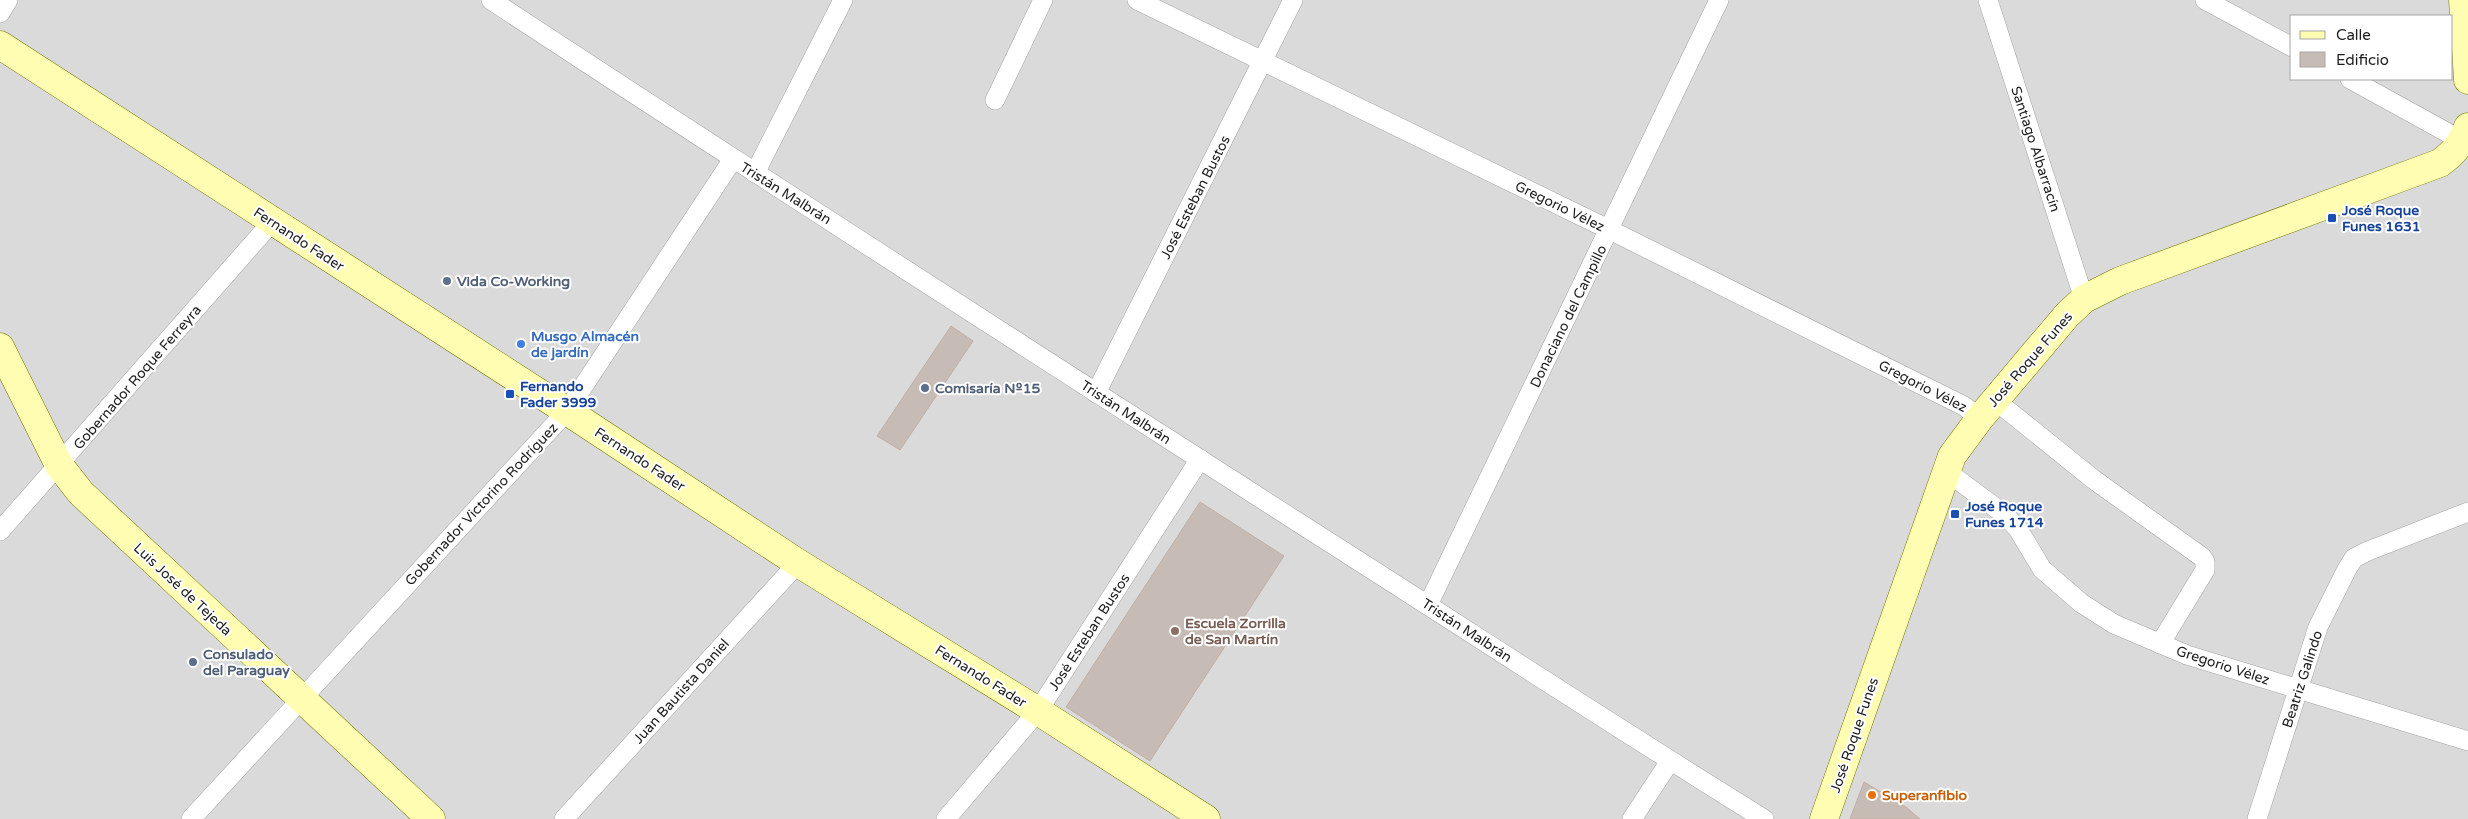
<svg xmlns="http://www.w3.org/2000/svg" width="2468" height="819" viewBox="0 0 2468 819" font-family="'Varela Round',sans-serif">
	<rect width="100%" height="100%" fill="#efeae2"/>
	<path fill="#dbdada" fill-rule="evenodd" d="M0 0H2468V819H0ZM2292 16H2452V79H2292Z"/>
	<g fill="#c7bcb5" stroke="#c2afa4">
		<path d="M951 326 973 341 900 450 877 436Z"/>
		<path d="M1200 502 1284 556 1150 761 1066 707Z"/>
		<path d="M1864 782 1906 807 1920 819H1850Z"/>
	</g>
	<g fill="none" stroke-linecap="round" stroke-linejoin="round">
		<defs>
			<g id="minor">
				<path d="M491 0C758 176 1027 348 1296 521 1452 620 1607 722 1764 819"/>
				<path d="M1137 0 1610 230 1964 406 1980 418"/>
				<path d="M1988 0 2084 299"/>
				<path d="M2205 0 2292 47"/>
				<path d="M0 13 8 0"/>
				<path d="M2350 79 2468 144"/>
				<path d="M995 100 1043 0"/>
				<path d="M755 173 843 0"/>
				<path d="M1096 393 1293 0"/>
				<path d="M1995 400 2093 479 2202 557 2205 562V570L2160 644"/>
				<path d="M1946 471 2004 514 2018 529 2042 569 2081 603 2114 624 2187 655 2468 741"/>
				<path d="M0 531 272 222"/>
				<path d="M1428 605 1719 0"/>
				<path d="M191 819 567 411 733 159"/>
				<path d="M564 819 798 563"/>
				<path d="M946 819 1038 711 1200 459"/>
				<path d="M1632 819 1670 761"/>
				<path d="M2257 819 2318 627 2347 569 2354 558 2368 551 2468 512"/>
			</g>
			<g id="secondary">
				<path d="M2463 0 2468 80"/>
				<path d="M0 45 567 411 798 563 1038 711 1206 819"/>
				<path d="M0 347 59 465 81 493 431 819"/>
				<path d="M1824 819 1952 456 1980 418 2067 315 2084 299 2120 281 2440 163C2454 153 2462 143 2468 127"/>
			</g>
		</defs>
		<use href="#minor" stroke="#a4a4a4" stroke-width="20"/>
		<use href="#secondary" stroke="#737800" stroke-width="29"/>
		<use href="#minor" stroke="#fff" stroke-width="19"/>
		<use href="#secondary" stroke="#fefdb2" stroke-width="28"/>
	</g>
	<g fill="#1a4fb4" stroke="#fff" stroke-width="2">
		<rect x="2327" y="213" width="10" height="10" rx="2.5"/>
		<rect x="505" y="389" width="10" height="10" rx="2.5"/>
		<rect x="1950" y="509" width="10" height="10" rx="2.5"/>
	</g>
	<g fill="#5c6f8a" stroke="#fff" stroke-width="2">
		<circle cx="447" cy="281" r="5"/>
		<circle cx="925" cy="388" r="5"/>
		<circle cx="193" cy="662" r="5"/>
	</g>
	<circle fill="#3f7fe0" stroke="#fff" stroke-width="2" cx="521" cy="344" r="5"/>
	<circle fill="#8d6e63" stroke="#fff" stroke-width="2" cx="1175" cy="631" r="5"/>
	<circle fill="#e8710a" stroke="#fff" stroke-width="2" cx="1872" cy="795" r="5"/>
	<g text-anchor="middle" stroke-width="4" stroke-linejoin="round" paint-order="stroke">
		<g font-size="14" fill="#1d1d1d" stroke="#fff">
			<text transform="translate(2036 149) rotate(72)" y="5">Santiago Albarracín</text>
			<text transform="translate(786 193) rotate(32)" y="5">Tristán Malbrán</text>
			<text transform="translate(1195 197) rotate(-63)" y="5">José Esteban Bustos</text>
			<text transform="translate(1560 206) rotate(26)" y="5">Gregorio Vélez</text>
			<text transform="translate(299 239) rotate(33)" y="5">Fernando Fader</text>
			<text transform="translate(1568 316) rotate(-64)" y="5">Donaciano del Campillo</text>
			<text transform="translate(2030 359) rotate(-49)" y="5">José Roque Funes</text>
			<text transform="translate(137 377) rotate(-49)" y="5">Gobernador Roque Ferreyra</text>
			<text transform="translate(1923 386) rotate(27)" y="5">Gregorio Vélez</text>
			<text transform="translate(1126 412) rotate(33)" y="5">Tristán Malbrán</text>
			<text transform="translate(640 459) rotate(33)" y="5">Fernando Fader</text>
			<text transform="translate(481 504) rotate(-47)" y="5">Gobernador Victorino Rodríguez</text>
			<text transform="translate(183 589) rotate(43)" y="5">Luis José de Tejeda</text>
			<text transform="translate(1467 630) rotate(33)" y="5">Tristán Malbrán</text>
			<text transform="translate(1089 632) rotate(-57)" y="5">José Esteban Bustos</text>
			<text transform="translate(2223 665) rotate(18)" y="5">Gregorio Vélez</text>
			<text transform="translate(981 676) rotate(32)" y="5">Fernando Fader</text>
			<text transform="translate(2302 679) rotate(-72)" y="5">Beatriz Galindo</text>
			<text transform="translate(681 691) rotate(-48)" y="5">Juan Bautista Daniel</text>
			<text transform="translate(1854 735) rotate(-71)" y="5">José Roque Funes</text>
		</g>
		<g font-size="14" font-weight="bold" fill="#164399" stroke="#fff" text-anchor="start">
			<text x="2342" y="215">José Roque<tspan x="2342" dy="16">Funes 1631</tspan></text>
			<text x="520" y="391">Fernando<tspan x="520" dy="16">Fader 3999</tspan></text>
			<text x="1965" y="511">José Roque<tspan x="1965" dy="16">Funes 1714</tspan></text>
		</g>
		<g font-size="14" font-weight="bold" fill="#4e5e75" stroke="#fff" text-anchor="start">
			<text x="457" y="286">Vida Co-Working</text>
			<text x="935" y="393">Comisaría Nº15</text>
			<text x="203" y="659">Consulado<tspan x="203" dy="16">del Paraguay</tspan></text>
		</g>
		<g font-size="14" font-weight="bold" fill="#366cbe" stroke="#fff" text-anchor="start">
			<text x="531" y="341">Musgo Almacén<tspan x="531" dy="16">de jardín</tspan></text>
		</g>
		<g font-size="14" font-weight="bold" fill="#785e54" stroke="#fff" text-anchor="start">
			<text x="1185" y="628">Escuela Zorrilla<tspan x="1185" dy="16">de San Martín</tspan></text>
		</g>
		<g font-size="14" font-weight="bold" fill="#c56008" stroke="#fff" text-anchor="start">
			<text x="1882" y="800">Superanfibio</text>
		</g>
	</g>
	<rect x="2290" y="15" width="162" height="65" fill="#ffffff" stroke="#a5a5a5"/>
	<rect x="2300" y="31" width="25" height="8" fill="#fefdb2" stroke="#a5a5a5"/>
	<text x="2336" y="40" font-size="15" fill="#1d1d1d">Calle</text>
	<rect x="2300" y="52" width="25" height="15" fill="#c7bcb5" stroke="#a5a5a5"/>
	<text x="2336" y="65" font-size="15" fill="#1d1d1d">Edificio</text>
</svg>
